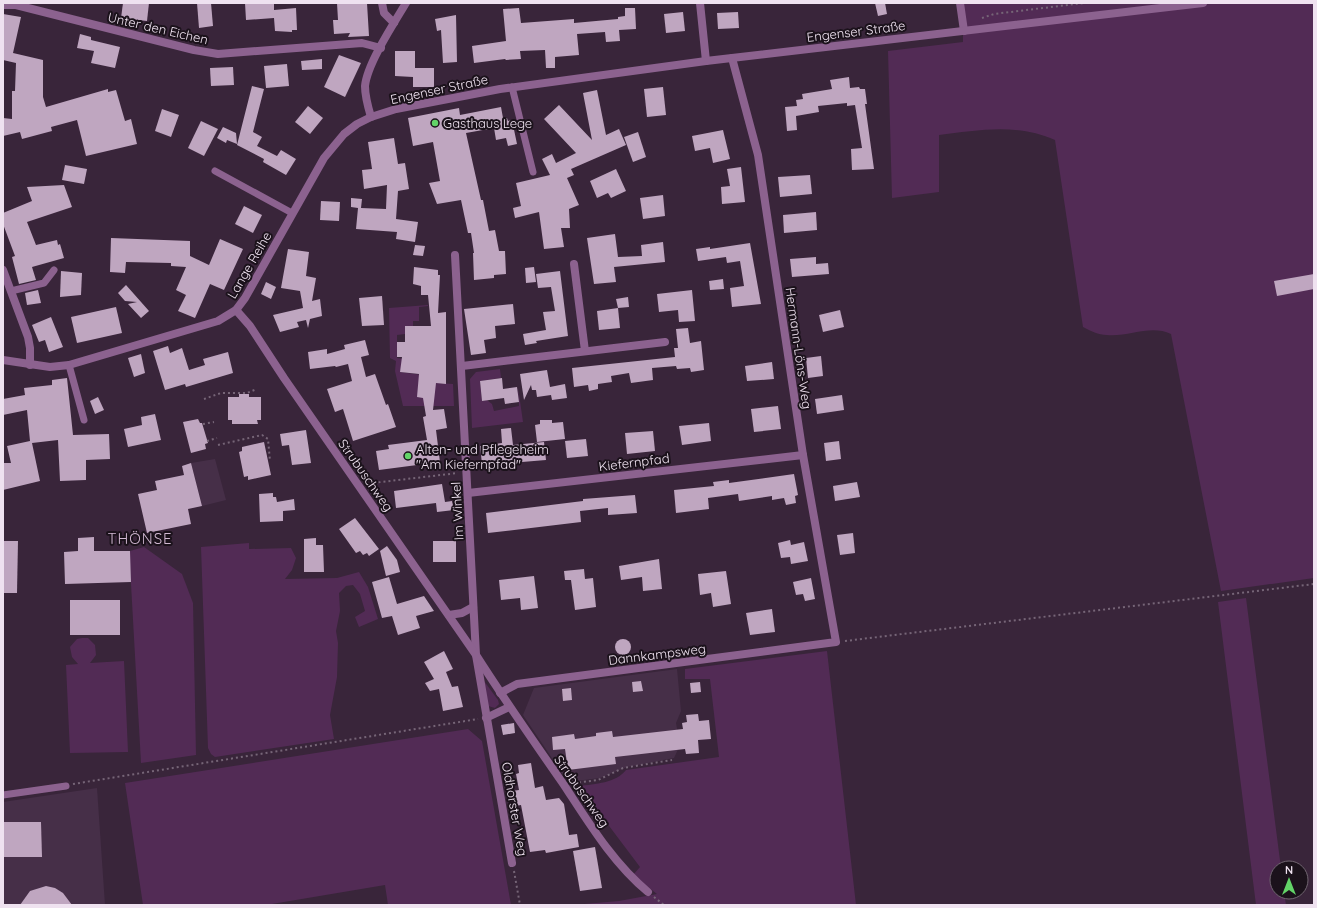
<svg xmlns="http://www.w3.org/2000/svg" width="1317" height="908" viewBox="0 0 1317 908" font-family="Quicksand,sans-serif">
	<rect width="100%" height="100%" fill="#39253a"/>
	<g fill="#462f48">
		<path d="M215 459 226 500 202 506 191 463Z"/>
		<path d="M677 669 681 711 676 723 680 745 674 758 627 767 600 778 568 782 523 715 534 688Z"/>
		<path d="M97 788 105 905H3V802Z"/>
	</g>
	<g fill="#522b55">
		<path d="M960 3H1314V578L1221 591 1171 334C1151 324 1129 337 1107 335 1098 335 1091 331 1083 327L1055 140C1018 123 978 130 939 135V192L892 198 888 51 963 42V21Z"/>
		<path d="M428 305V306L419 307V321H413V326L405 334 397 335V358L405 359 400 372 438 377V383L453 384 454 406H403L395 371 396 361 390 358 389 308Z"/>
		<path d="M500 369 501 378 480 381 482 401 487 400 492 404 494 411 519 406 518 387 523 422 472 428 470 379 476 372Z"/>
		<path d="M249 543V549L291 548 296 558 292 570 285 579 337 578 359 572 368 587 378 619 359 627 355 617 365 611 360 594 353 585 346 586 339 593 340 611 336 631 338 643 337 677 330 715 334 739 215 757 211 754 208 748 201 547Z"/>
		<path d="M144 547 182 574 193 603 196 755 141 763 130 566V551Z"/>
		<path d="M1246 598 1281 868H1277V892H1284L1286 905H1256L1218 602Z"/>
		<path d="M82 638H88L95 645 96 655 90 663 124 661 128 752 70 753 66 665 78 664 72 657 70 647 77 639Z"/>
		<path d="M827 651 856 905H573L619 901 657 894 633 875 640 867 579 786C595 784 616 783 626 770L719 757 710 679H685V669Z"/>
		<path d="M484 681 498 700 499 704 495 708 488 706Z"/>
		<path d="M468 729 482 741 511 905H388L385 885 266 905H143L125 783Z"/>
	</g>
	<g fill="#bfa6c0">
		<path d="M123 3H149L147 21 121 18Z"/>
		<path d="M197 3H211L213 26 199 28Z"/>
		<path d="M245 3H274V10L296 8 297 30H292V32L275 31 274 18 246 20Z"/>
		<path d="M337 3H367L369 36 348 37 350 33 334 34 333 20H338Z"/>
		<path d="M875 3H885L887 14 878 16Z"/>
		<path d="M519 8 521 23 574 19V23L618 19V17L625 16V8H635L636 29 619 30 620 41 606 42 605 32 577 34 579 55 555 57V68H546L545 50 520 51 521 59 506 60 505 59 474 63 472 46 506 41 503 9Z"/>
		<path d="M683 12 685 31 666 33 664 14Z"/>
		<path d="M738 12 739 28 718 29 717 13Z"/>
		<path d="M3 14 21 17 13 53 43 60V97L46 107 108 89V92L116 90 125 121 131 119 137 144 86 156 77 120 51 127 52 131 22 139 20 132 3 136V118L12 119V91H15L16 63 3 60Z"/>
		<path d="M456 15 457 62 443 63 441 30 437 31 435 19Z"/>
		<path d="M80 34 91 37V40L120 47 115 68 91 63 94 51 77 48Z"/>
		<path d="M395 51H415V68H434V87H413V77L395 76Z"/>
		<path d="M339 55 361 63 345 97 324 87Z"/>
		<path d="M322 59V69L302 70 301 61Z"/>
		<path d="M287 64 289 86 266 88 264 66Z"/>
		<path d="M233 67 234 85 211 86 210 68Z"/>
		<path d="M849 77 850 88 859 87 860 89H865L867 104H865L874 169 852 170 851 149 862 148 855 105 847 106V103L818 106 819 112 796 116 797 130 787 131 785 107 797 106 796 100 803 99 802 94 832 89 830 80Z"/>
		<path d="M252 86 264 89 253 132 262 137 257 146 277 156 281 150 296 159 286 175 263 162 264 159 237 145Z"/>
		<path d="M663 87 666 115 647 117 644 89Z"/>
		<path d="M597 90 606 135 619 129 626 145 571 169 574 175 567 178 579 205 569 209 570 228H561L564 247 544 249 539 212 515 218 513 208 521 206 516 183 550 175 542 159 552 154 556 163 576 153 544 119 559 105 592 140 583 93Z"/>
		<path d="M308 106 323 118 310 134 295 122Z"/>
		<path d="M501 107 503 118H507L508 121 512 120 517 144 508 146 506 138 496 140 494 128 466 133 481 200H483L489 231 495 230 499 251H505L506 274 494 275V278L474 280 473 253H474L471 233H468L461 200 437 204 429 183 440 181 433 142 413 146 408 118 459 108 460 115Z"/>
		<path d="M162 109 179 115 171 137 155 131Z"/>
		<path d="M201 121 218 129 204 156 188 148Z"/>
		<path d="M223 127 236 133 237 144 227 140 226 143 217 138Z"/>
		<path d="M723 130 730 159 713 163 710 148 695 151 692 136Z"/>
		<path d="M638 132 646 157 633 162 624 137Z"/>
		<path d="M394 138 398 164 405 163 409 189 398 191 396 219 418 222 415 242 396 239 397 232 356 229 358 208 351 207V198L362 199 361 208 386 209 387 185 364 189 362 170 372 169 368 142Z"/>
		<path d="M65 165 87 169 84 184 62 180Z"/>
		<path d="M741 167 745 202 722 204 721 187 730 186 727 169Z"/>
		<path d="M616 169 626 191 611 198 608 193 597 198 590 181Z"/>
		<path d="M810 175 812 194 780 197 778 177Z"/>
		<path d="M64 185 72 207 27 222 36 245 57 240 58 245 60 244 64 258 32 267 36 280 19 284 12 257 15 256 3 224V213L32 201 27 187Z"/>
		<path d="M663 195 665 216 643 219 640 198Z"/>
		<path d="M321 201 340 202 339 221 320 220Z"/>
		<path d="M244 206 262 215 253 233 235 224Z"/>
		<path d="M816 212 817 230 784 233 783 215Z"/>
		<path d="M615 234 618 257 642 256 641 245 663 242 665 262 614 267 616 282 594 284 587 238Z"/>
		<path d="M111 238 190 241V256L209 265 220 239 243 249 224 290 210 284 195 318 178 311 186 295 176 290 186 267 171 266V263L126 262 125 273 110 272Z"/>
		<path d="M750 243 761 304 732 307 730 288 744 286 740 261 727 263 726 257 698 261 696 249 710 247V249Z"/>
		<path d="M415 245 425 246 423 256 413 255Z"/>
		<path d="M288 249 309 252 306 276 316 278 312 301 320 299 322 316 310 319 308 328 306 320 297 322 299 327 280 332 273 315 303 308 300 291 281 288Z"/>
		<path d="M816 257V264L828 263 829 274 792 277 790 259Z"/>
		<path d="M414 267 438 270V275H440L438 313 446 312V384L436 383 433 410 444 409 447 428 436 430 440 462 379 470 376 451 389 449 388 445 427 440 423 417 426 416 423 398 417 397 419 374 400 372 402 357H397V342H405V326H431L428 295H421V286L413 284Z"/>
		<path d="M534 267 536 282 526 283 525 268Z"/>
		<path d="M61 271 82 273 81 295 60 297Z"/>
		<path d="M560 271 568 336 536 341 537 343 525 345 523 334 546 330 543 312 555 311 551 287 538 288 536 274Z"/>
		<path d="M1314 274V289L1277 296 1274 281Z"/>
		<path d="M723 279 724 289 710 290 709 281Z"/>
		<path d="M266 282 276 287 271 299 261 294Z"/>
		<path d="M126 285 149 311 141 318 128 304 137 302 125 301 118 293Z"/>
		<path d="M38 290 41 303 27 305 25 293Z"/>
		<path d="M692 290 695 321 679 322 678 310 659 312 657 294Z"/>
		<path d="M382 296 384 325 362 326 359 298Z"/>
		<path d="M628 297 629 307 618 308 616 299Z"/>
		<path d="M513 304 515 324 495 326 496 338 484 340 486 353 471 355 464 309Z"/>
		<path d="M116 307 122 333 77 343 71 317Z"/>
		<path d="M618 308 620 328 599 330 597 311Z"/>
		<path d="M840 310 844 327 823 332 819 315Z"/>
		<path d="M51 317 63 347 49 352 45 340 39 342 32 325Z"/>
		<path d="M688 328 690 343 701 341 704 370 691 372 690 368 677 369 676 366 652 368 653 380 631 383 629 373 611 376 612 382 598 384V389L589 391 588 385 574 387 572 368 675 357 674 348H678L676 329Z"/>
		<path d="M365 340 369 355 361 357 366 377 375 374 386 405 388 404 396 427 353 441 343 409 335 412 327 389 352 381 348 364 336 367 335 366 310 369 308 352 327 349V354L345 349 344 345Z"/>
		<path d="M168 346 170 353 182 348 189 370 205 365 203 359 228 352 233 373 186 387 185 384 165 390 153 351Z"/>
		<path d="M141 354 145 373 134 377 128 358Z"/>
		<path d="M821 356 823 376 808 378 806 358Z"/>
		<path d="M772 362 774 379 747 381 745 366Z"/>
		<path d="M547 370 550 387 565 384 567 398 552 400 551 395 537 397 536 390H532L531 385 524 400 520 374Z"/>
		<path d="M67 378 73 435 109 434 110 459 86 460V480L60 481 58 440 32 443 40 481 3 490V463H11L7 446 30 441 27 410 3 415V399L25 395 24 388 52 385V380Z"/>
		<path d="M502 378 503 389 517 387 519 402 505 404 504 398 482 401 480 381Z"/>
		<path d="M239 394H249V397H261V420H257L258 424H232V420H228V397H239Z"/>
		<path d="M842 395 844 410 817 414 815 399Z"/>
		<path d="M98 397 104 410 95 414 90 401Z"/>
		<path d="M778 406 781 429 754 432 751 409Z"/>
		<path d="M155 414 161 440 128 447 124 429 142 425 141 417Z"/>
		<path d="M198 419 200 423H202L208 443 205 444 206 449 191 453 183 422Z"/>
		<path d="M540 420H552V423L563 422 565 439 537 442 535 425 540 424Z"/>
		<path d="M709 423 711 441 682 445 679 426Z"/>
		<path d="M511 428 513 445 544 442 546 460 522 462 521 459 482 464 480 446 502 443 501 429Z"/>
		<path d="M306 430 311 463 292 465 289 445 282 446 280 434Z"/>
		<path d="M653 431 655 451 627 454 625 433Z"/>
		<path d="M586 439 588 456 567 458 565 441Z"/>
		<path d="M839 441 841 459 826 461 824 443Z"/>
		<path d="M264 442 271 475 248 480V476L244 477 239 452 242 451V447Z"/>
		<path d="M191 463 202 506 188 509 191 524 147 533 138 494 157 490 155 481 184 475 182 466Z"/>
		<path d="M794 474 798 495 795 496 796 503 786 505 784 498 772 500V496L739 501 738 494 708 498 709 509 676 513 674 490 714 486 713 482 729 480V483Z"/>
		<path d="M857 482 860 497 835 501 833 486Z"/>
		<path d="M442 484 445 502 452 501 454 510 437 512 436 503 396 508 394 491Z"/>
		<path d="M273 493V497H276L277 502 294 499 295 510 283 511V521L260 522 259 494Z"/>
		<path d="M635 495 637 513 608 515V508L580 511 581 522 488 533 486 513 583 501V499Z"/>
		<path d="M355 518 379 549 369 556 367 553 363 555 360 551 356 553 339 529Z"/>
		<path d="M853 533 855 553 840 555 837 535Z"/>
		<path d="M94 537V551H130L131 582 65 584 64 552 78 551V538Z"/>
		<path d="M316 538V545H323L324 572H304V539Z"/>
		<path d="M790 540 791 545 804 542 808 561 791 564 790 557 781 558 778 543Z"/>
		<path d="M3 541H18L17 593H3Z"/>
		<rect x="433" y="541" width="23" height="21"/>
		<path d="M387 546 397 560 400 572 386 576 380 551Z"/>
		<path d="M659 559 662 589 643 591 642 577 621 580 619 566Z"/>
		<path d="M584 569 585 579 593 578 596 607 575 610 571 580H565L564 571Z"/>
		<path d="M726 571 731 604 713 607 711 593 700 595 698 574Z"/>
		<path d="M534 576 538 608 521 610 520 598 501 600 499 580Z"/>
		<path d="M389 577 397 604 424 596 434 611 416 616 420 628 398 635 392 616 382 618 372 582Z"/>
		<path d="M811 578 815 599 805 601 803 594 796 595 793 582Z"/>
		<rect x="70" y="600" width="50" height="35"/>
		<path d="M772 609 775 632 750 635 746 613Z"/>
		<circle cx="623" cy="647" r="8"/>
		<path d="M444 651 453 669 446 672 452 687 458 686 463 707 443 711 439 689 430 691 425 683 434 679 424 662Z"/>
		<path d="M641 681 643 691 633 692 632 682Z"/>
		<path d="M700 682 701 692 691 693 690 683Z"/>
		<path d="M571 688 572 700 563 701 562 689Z"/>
		<path d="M698 714 699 721 709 720 711 739 698 740 699 753 686 754 685 749 615 757 616 764 568 770 565 749 553 750 552 737 574 734 575 739 596 736V733L612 731 613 737 683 729 682 723 687 722 686 715Z"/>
		<path d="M514 723 515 733 503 735 501 725Z"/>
		<path d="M531 763 535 788 543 786 546 800 559 798 564 804 569 835 577 834 579 847 546 853 545 850 530 852 521 805 515 806 512 791 519 790 516 774 519 773 518 765Z"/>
		<path d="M3 822H41L42 857H3Z"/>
		<path d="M595 847 602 888 580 891 573 851Z"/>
		<path d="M46 886 55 888 63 893 72 905H20L30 891Z"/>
	</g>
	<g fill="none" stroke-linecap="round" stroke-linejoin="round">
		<g stroke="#766577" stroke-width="2" stroke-dasharray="2 3" stroke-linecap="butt">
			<path d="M982 18 994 14 1084 3"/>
			<path d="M204 399 221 393H247L257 389"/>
			<path d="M203 424 214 422"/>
			<path d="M207 441 217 438"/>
			<path d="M218 445 262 435 268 439 270 461"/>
			<path d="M369 485 373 483 458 473"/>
			<path d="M845 641 1314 584"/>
			<path d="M574 783 598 780 623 768 672 760"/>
			<path d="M73 784 478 719"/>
			<path d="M514 871 520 905"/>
			<path d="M654 897 664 905"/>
		</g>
		<g stroke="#8c628f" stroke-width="7">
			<path d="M512 87 533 172"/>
			<path d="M215 171 292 213"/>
			<path d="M11 291 44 283 54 270"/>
			<path d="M69 365 84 420"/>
			<path d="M3 795 66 786"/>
		</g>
		<g stroke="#8c628f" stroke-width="8">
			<path d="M382 3 384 13 394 23"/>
			<path d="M700 3 706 61"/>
			<path d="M960 3 964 31"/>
			<path d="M3 5H16L194 50 218 54 362 43 381 48"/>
			<path d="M455 255 476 655C504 699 534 742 564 785 589 823 613 863 648 892"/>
			<path d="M574 264 585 351"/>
			<path d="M3 270 28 337 30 348V365"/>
			<path d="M236 310 250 326 284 378 476 655 512 863"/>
			<path d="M462 366 665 342"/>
			<path d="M468 493 803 455"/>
			<path d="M449 615 462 613 473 607"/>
			<path d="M500 693 517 684 836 642 803 455 758 155 732 58"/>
			<path d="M486 718 509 707"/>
		</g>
		<g stroke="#8c628f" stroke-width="8">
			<path d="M371 117C368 107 365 97 365 86 367 64 394 23 406 3"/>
			<path d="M3 360 50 367 69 365 218 321 236 310 245 298 324 158 344 134 357 124 371 117 396 109 500 89 706 61 1203 3"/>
		</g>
	</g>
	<g fill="#63d468" stroke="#1b121b" stroke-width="1.5">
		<circle cx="435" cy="123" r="4"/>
		<circle cx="408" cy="456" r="4"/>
	</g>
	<g text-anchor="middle" stroke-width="4" stroke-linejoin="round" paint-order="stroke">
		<g font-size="13" fill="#efe2f0" stroke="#1b121b">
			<text transform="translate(158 28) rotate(13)" y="5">Unter den Eichen</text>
			<text transform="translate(856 31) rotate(-7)" y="5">Engenser Straße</text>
			<text transform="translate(439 89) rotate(-12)" y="5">Engenser Straße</text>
			<text transform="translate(249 265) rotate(-60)" y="5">Lange Reihe</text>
			<text transform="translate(799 348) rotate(82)" y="5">Hermann-Löns-Weg</text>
			<text transform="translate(634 462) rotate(-7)" y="5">Kiefernpfad</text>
			<text transform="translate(366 475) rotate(55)" y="5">Strubuschweg</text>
			<text transform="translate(457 511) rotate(-93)" y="5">Im Winkel</text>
			<text transform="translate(657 654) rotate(-7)" y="5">Dannkampsweg</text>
			<text transform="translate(582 791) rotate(55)" y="5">Strubuschweg</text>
			<text transform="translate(515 809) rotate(80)" y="5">Oldhorster Weg</text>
		</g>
		<g font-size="13" fill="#efe2f0" stroke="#1b121b" text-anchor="start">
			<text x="443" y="128">Gasthaus Lege</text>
			<text x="416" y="454">Alten- und Pflegeheim<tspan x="416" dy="15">"Am Kiefernpfad"</tspan></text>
		</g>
		<g font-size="15" letter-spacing="1" fill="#d1b8d2" stroke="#1b121b">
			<text x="140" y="544">THÖNSE</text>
		</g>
	</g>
	<rect width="1317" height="908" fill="none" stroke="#efe2f0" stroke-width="8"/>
	<g transform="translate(1289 880)"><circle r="19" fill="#1b121b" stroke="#706570"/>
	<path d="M0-3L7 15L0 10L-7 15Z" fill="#63d468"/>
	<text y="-6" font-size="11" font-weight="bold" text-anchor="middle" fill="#efe2f0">N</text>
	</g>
</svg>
